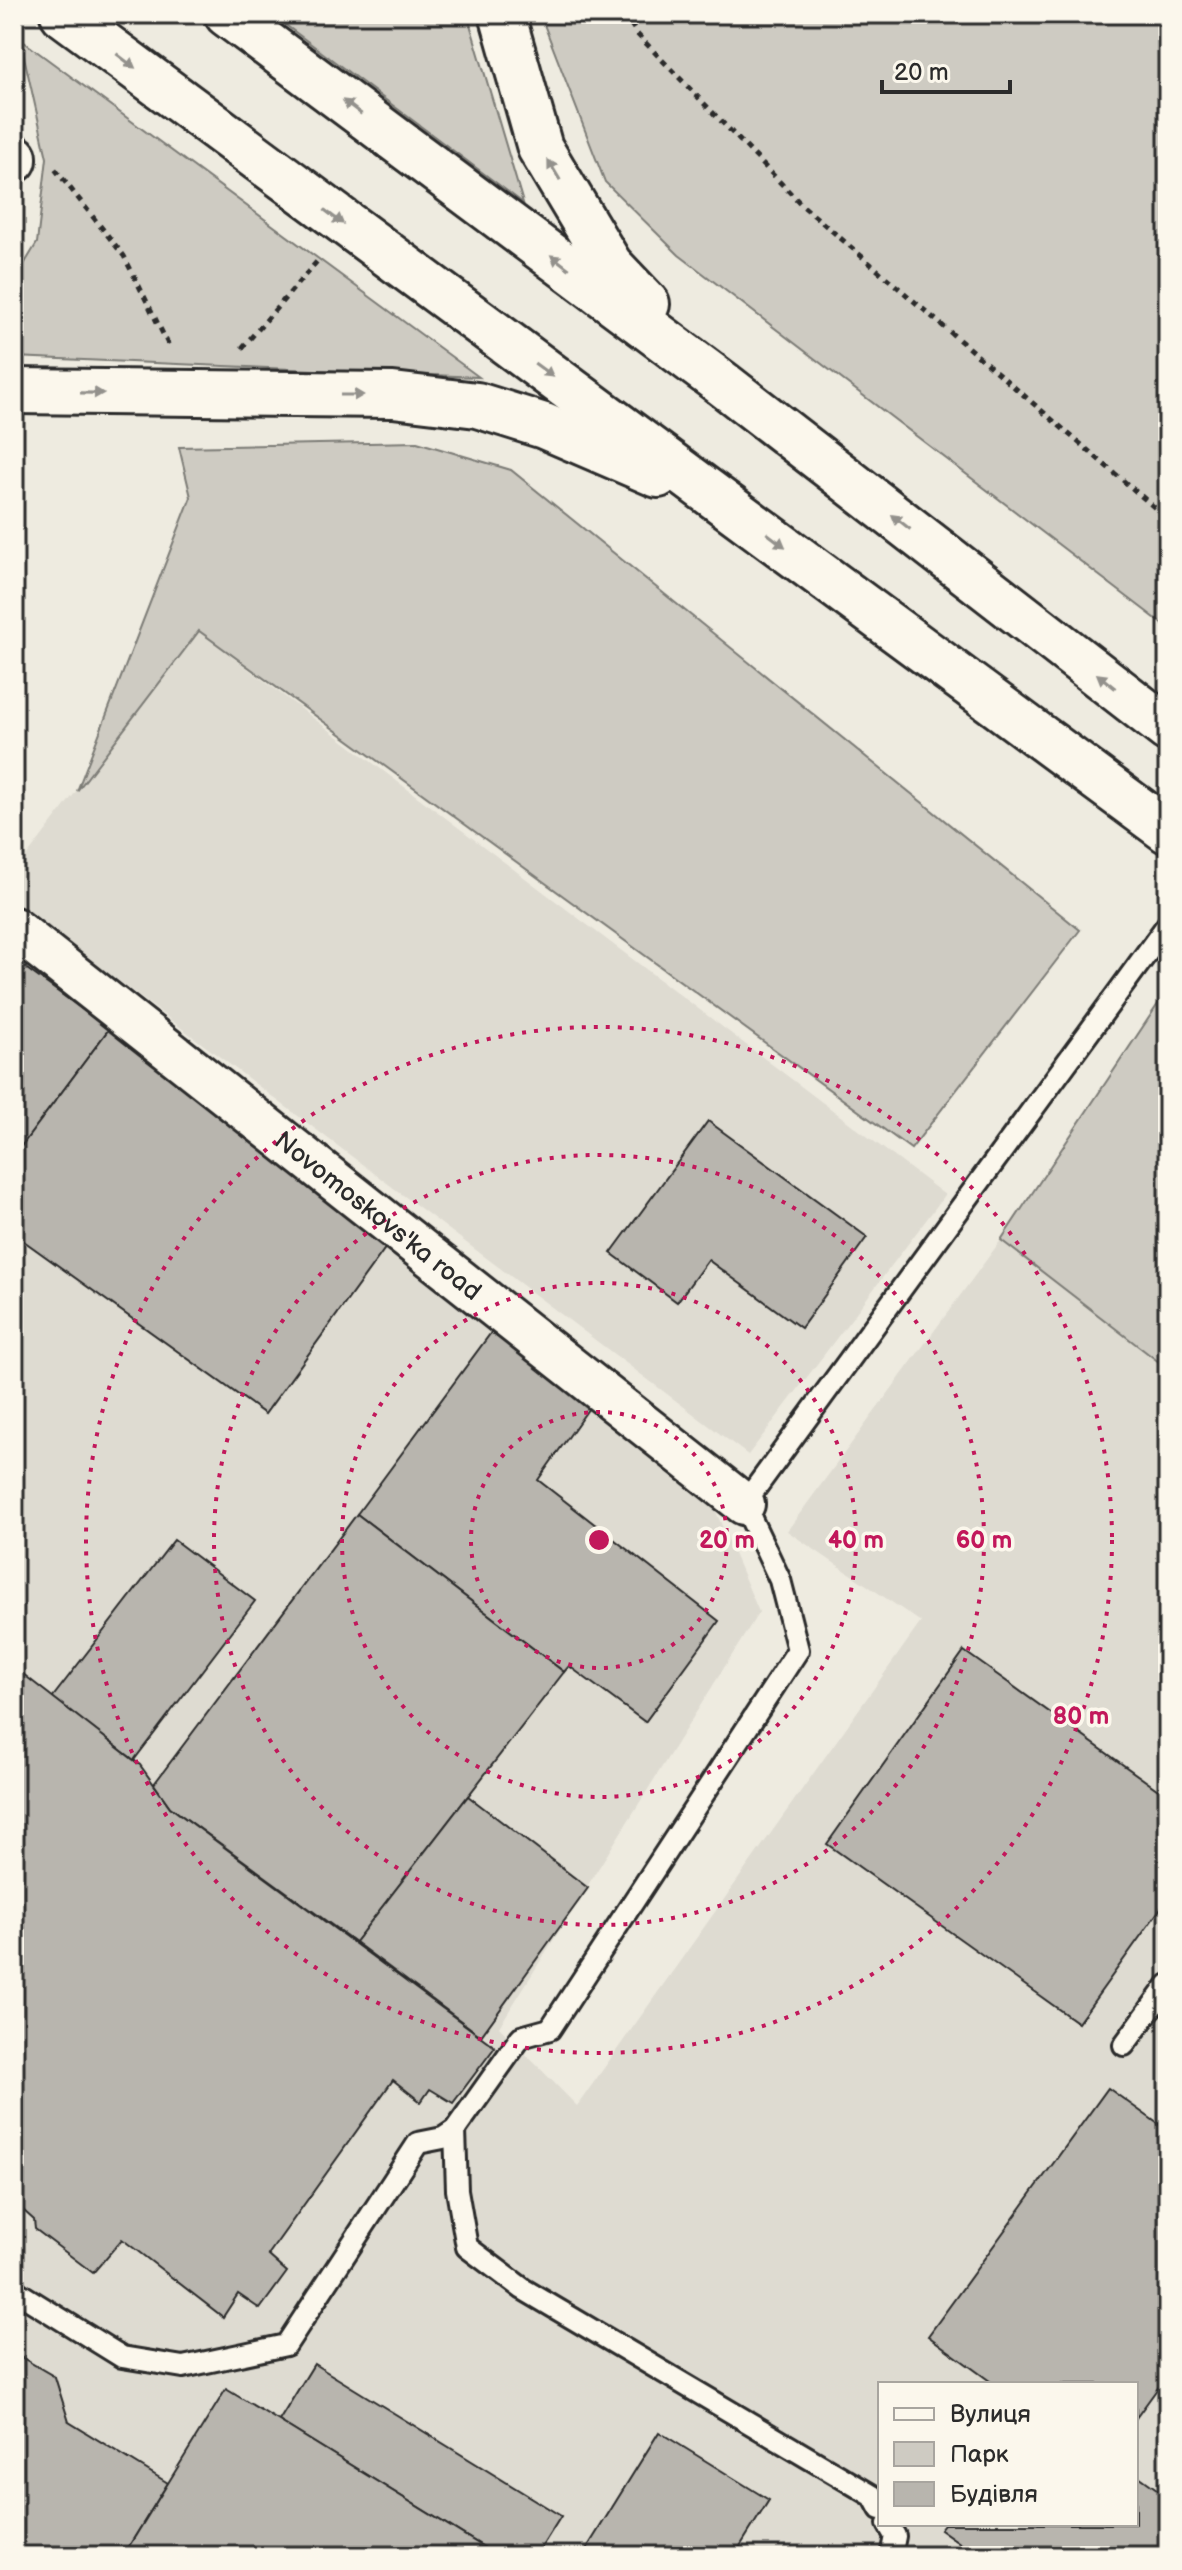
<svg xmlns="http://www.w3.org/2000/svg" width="1182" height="2570" viewBox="0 0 1182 2570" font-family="'Balsamiq Sans',sans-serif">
	<rect width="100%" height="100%" fill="#eeebe0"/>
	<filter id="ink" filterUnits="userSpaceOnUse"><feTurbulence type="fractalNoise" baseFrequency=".0125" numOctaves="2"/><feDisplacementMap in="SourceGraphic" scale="16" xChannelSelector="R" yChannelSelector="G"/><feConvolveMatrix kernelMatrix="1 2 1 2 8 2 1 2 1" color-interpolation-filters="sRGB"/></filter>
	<g filter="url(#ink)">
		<g fill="#dedbd1" fill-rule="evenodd">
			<path d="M198 631 945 1195 748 1455 14 902V873Z"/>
			<path d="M14 943 708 1493 759 1612 499 2027 577 2106 921 1622 787 1531 1001 1240 1168 1369V2556H14ZM880 2384H1136V2524H880Z"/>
		</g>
		<g fill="#cecbc2" stroke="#7c7b76" stroke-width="2">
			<path d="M271 14H467L523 203Z"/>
			<path d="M540 14H1168V628L679 255 605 182Z"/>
			<path d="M20 39 479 377 14 357V281L37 243 47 158Z"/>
			<path d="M417 442 511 470 1080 930 911 1149 199 631 77 791 191 497 179 447Z"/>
			<path d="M1168 989V1369L1001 1240Z"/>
		</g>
		<g fill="#b8b5ae" stroke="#2b2b2b" stroke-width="2">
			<path d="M16 961 109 1029 14 1156V963Z"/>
			<path d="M109 1029 394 1236 265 1414 14 1234V1156Z"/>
			<path d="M708 1121 867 1237 801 1328 708 1260 677 1302 611 1253Z"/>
			<path d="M493 1330 591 1405 538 1480 719 1621 645 1722 569 1666 564 1672 357 1514Z"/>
			<path d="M357 1514 564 1672 355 1942 170 1807 154 1784Z"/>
			<path d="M174 1540 255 1601 134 1760 52 1698Z"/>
			<path d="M964 1651 1168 1797V1898L1078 2023 827 1844Z"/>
			<path d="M14 1667 140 1765 170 1807 495 2047 453 2103 430 2089 421 2102 393 2080 268 2255 287 2272 260 2309 238 2294 223 2317 122 2239 93 2273 35 2229 34 2220 14 2202Z"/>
			<path d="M468 1796 588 1888 481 2036 355 1942Z"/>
			<path d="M1108 2088 1168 2131V2374L1136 2418V2384H994L928 2336Z"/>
			<path d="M14 2353 55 2377 69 2422 168 2483 123 2556H14Z"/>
			<path d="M314 2364 561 2516 536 2556H498L279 2421Z"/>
			<path d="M226 2389 279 2421 498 2556H123Z"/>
			<path d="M659 2432 769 2500 734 2556H582Z"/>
			<path d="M1136 2474 1168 2497V2556H967L971 2551 940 2529 944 2524H1136Z"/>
		</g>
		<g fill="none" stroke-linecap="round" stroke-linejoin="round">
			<defs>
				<g id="lane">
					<path d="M1124 2045 1168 1985"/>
					<path d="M455 2130 457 2190 467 2247 523 2289 873 2496 880 2509"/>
					<path d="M14 2290 122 2357 183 2367 286 2345 418 2143 443 2138 455 2130 521 2037 550 2029 798 1650 780 1580 744 1504 1168 924"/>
					<path d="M888 2524 895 2536 891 2556"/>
				</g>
				<g id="street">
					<path id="s1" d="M14 928 744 1504"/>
				</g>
				<g id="primary">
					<path d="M63 14C430 289 800 558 1168 831"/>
					<path d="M227 14 723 384 1168 729"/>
					<path d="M502 14 540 148 610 265 647 304"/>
					<path d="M14 157V160"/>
					<path d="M14 391 393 395 477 405 544 426 658 475"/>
				</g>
			</defs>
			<use href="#lane" stroke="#2b2b2b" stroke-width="26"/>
			<use href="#street" stroke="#2b2b2b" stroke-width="46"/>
			<use href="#primary" stroke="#2b2b2b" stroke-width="50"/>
			<g stroke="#2b2b2b" stroke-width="5" stroke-dasharray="6 6" stroke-linecap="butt">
				<path d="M624 14 638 35 803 206 1168 519"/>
				<path d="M55 169 124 256 170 348"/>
				<path d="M242 348 319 259"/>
			</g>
			<use href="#lane" stroke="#fbf7ec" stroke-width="20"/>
			<use href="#street" stroke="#fbf7ec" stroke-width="40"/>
			<use href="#primary" stroke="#fbf7ec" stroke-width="44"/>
		</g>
		<defs><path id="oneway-solid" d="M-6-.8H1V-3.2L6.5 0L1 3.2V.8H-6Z" transform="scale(2)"/></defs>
		<g fill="#93918c">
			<use href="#oneway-solid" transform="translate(126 61) rotate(37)"/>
			<use href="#oneway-solid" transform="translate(352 107) rotate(-143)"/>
			<use href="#oneway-solid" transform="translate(554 170) rotate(-121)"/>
			<use href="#oneway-solid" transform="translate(334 217) rotate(37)"/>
			<use href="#oneway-solid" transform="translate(560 262) rotate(-143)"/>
			<use href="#oneway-solid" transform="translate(544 370) rotate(36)"/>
			<use href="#oneway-solid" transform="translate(92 393) rotate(1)"/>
			<use href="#oneway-solid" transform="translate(352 395)"/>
			<use href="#oneway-solid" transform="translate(901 522) rotate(-142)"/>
			<use href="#oneway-solid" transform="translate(776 540) rotate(37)"/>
			<use href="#oneway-solid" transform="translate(1106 681) rotate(-142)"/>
		</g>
	</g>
	<g fill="none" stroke="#c2185b" stroke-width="4" stroke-dasharray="4 8">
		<circle cx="599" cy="1540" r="128"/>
		<circle cx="599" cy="1540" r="257"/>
		<circle cx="599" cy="1540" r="385"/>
		<circle cx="599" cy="1540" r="513"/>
	</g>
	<g text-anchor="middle" stroke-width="7" stroke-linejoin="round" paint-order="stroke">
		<g font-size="26" fill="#2b2b2b" stroke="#fbf7ec">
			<text dy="9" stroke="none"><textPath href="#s1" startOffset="464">Novomoskovs'ka road</textPath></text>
		</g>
	</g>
	<circle cx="599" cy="1540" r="12" fill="#c2185b" stroke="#fbf7ec" stroke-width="4"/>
	<g font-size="24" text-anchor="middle" font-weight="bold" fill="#c2185b" stroke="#fbf7ec" stroke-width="7" stroke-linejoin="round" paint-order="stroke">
		<text x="727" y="1548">20 m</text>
		<text x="856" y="1548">40 m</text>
		<text x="984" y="1548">60 m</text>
		<text x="1081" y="1724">80 m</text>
	</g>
	<rect width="1182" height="2570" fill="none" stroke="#fbf7ec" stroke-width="48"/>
	<rect x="24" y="24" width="1134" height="2522" fill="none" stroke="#2b2b2b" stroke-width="3" filter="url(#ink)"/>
	<rect x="878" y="2382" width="260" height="144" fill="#fbf7ec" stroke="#a8a59f" stroke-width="2"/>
	<rect x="894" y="2408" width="40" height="12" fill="#fbf7ec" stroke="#a8a59f" stroke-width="2"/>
	<text x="950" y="2422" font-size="24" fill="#2b2b2b">Вулиця</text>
	<rect x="894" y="2442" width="40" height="24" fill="#cecbc2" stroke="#a8a59f" stroke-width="2"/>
	<text x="950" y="2462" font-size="24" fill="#2b2b2b">Парк</text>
	<rect x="894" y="2482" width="40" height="24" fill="#b8b5ae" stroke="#a8a59f" stroke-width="2"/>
	<text x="950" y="2502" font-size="24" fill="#2b2b2b">Будівля</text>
	<path d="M882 80v12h128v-12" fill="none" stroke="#2b2b2b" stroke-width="4"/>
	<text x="894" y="80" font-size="24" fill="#2b2b2b" stroke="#fbf7ec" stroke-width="6" paint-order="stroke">20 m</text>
</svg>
